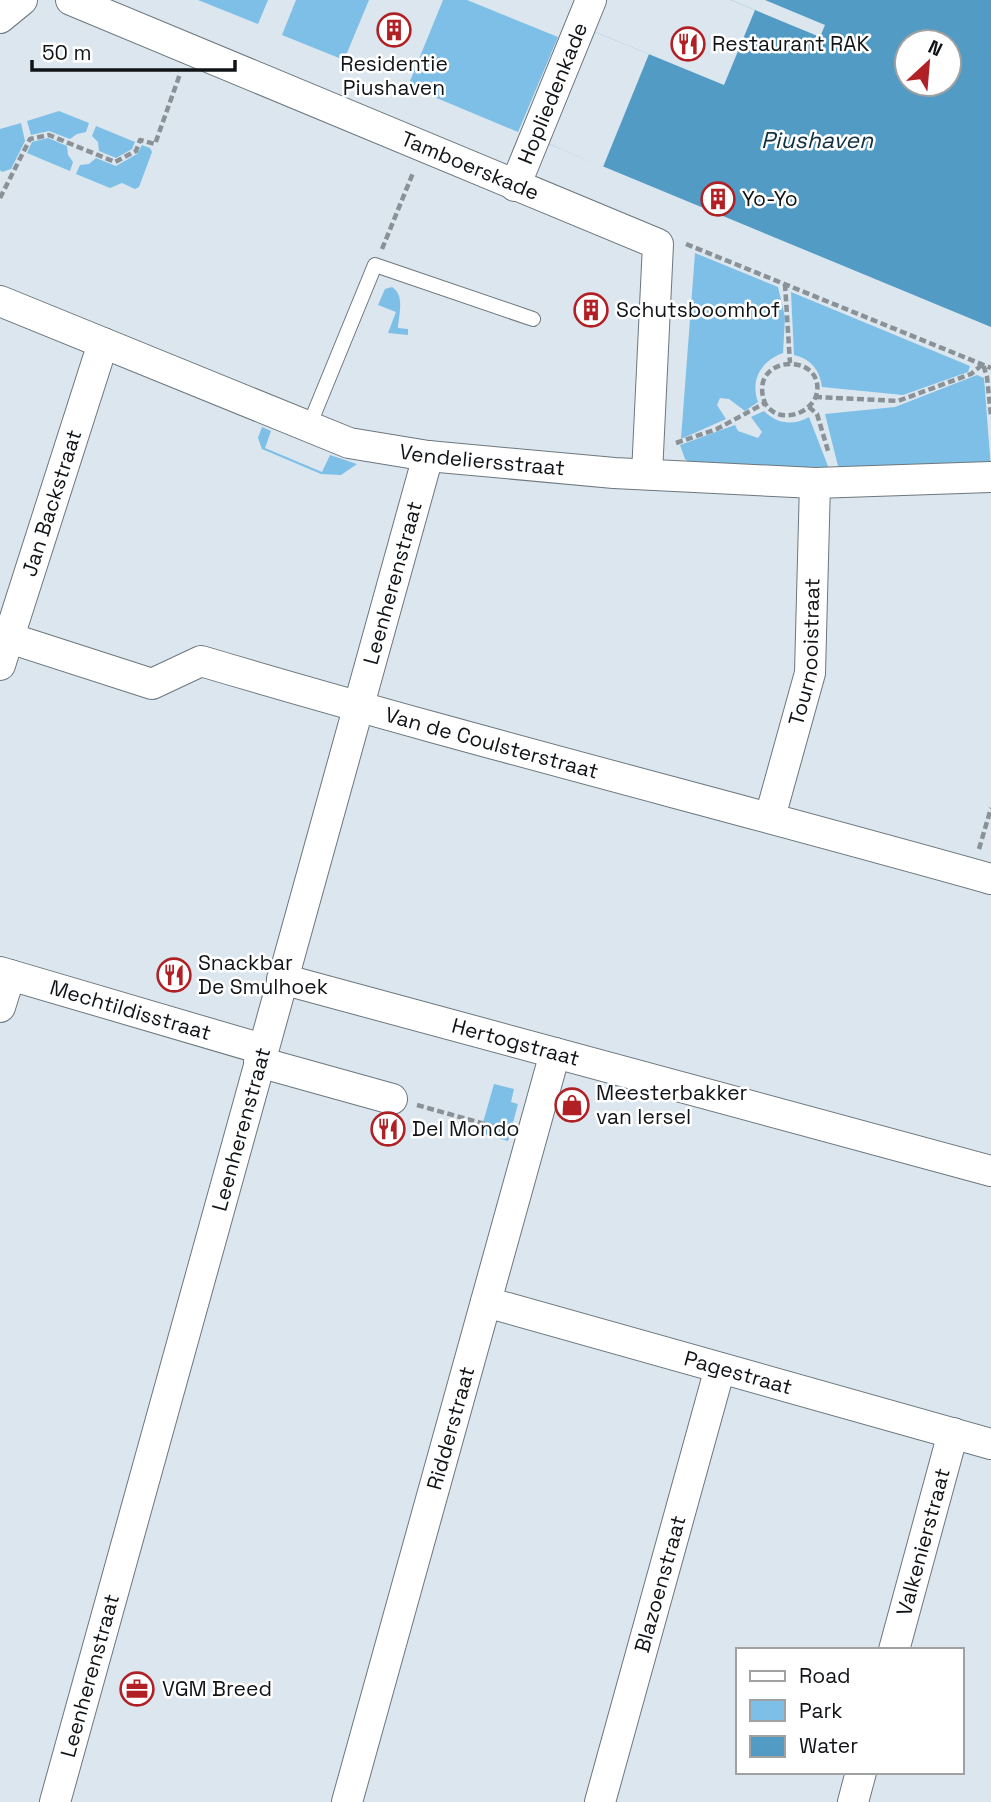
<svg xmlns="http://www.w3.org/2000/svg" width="991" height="1802" viewBox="0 0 991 1802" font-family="'Space Grotesk',sans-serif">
	<rect width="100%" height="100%" fill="#dbe6ee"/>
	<g fill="#7dbfe7">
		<path d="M198 0H268L258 24Z"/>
		<path d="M296 0H369L344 60 282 35Z"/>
		<path d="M443 0H467L558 37 518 132 408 86Z"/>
		<path d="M59 111 89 123 86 132 77 134 70 139 49 131 31 135 27 121Z"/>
		<path d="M21 123 25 141 11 169 2 172 0 170V129Z"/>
		<path d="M96 126 135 142 132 149 116 158 99 151 98 142 92 136Z"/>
		<path d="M48 138 67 146 68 155 73 162 70 171 27 153 32 142Z"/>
		<path d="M142 145 150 148 152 152 139 187 135 189 122 183 110 188 76 174 80 165 89 164 96 158 116 166 137 154Z"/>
		<path d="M695 253 778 287 785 317 783 353C761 361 750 380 758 402L745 411 729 399 720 398 717 405 726 419 681 439Z"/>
		<path d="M392 287C405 295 399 314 398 328L408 329V335L388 333 396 312 378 305 385 289Z"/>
		<path d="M791 292 970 366 968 372 903 395 822 387C820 370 811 359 794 355Z"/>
		<path d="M977 375 984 378 991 469 840 474 825 414 895 407Z"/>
		<path d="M764 411C777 424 793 426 809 417L831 474 693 465 685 459 680 445 735 425 738 431 758 438 762 432 751 417Z"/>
		<path d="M262 427 271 431 265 448 322 472 330 455 357 464 341 475 321 474 262 449 258 438Z"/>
		<path d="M494 1084 514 1089 511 1102 518 1104 508 1141 480 1133Z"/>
	</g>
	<path fill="#529bc4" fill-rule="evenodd" d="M731 0H991V327L549 144 595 32 724 85 755 10ZM907 42H949V84H907Z"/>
	<g fill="#dbe6ee">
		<path d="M731 0H765L825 25 820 37Z"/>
		<path d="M595 32 649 54 603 167 549 144Z"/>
	</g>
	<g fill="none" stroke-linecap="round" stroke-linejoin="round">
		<defs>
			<path id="service" d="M309 426 375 265 533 319"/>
			<g id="minor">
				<path id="s1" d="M71 0 658 244 647 474"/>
				<path d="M0 18 22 0"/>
				<path id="s2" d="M515 186 591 0"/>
				<path id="s3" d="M0 301 349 443 428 456 614 473 815 483 991 477"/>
				<path id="s4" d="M0 635 152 684 201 661C463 739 728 805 991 879"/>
				<path id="s5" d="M0 665 103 343"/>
				<path id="s6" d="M770 817 810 673 815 483"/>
				<path id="s7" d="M0 972 262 1049"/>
				<path id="s8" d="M282 979 991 1171"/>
				<path d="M0 1007 10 975"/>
				<path d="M259 1062 392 1099"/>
				<path id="s9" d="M486 1302 991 1444"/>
				<path id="s10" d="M894 1650 953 1433"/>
				<path id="s11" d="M55 1802 428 456"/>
				<path id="s12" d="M347 1802 555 1053"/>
				<path id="s13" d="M600 1802 720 1368"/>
				<path d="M853 1802 861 1772"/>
			</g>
		</defs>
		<use href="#service" stroke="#6d777d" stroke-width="16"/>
		<use href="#minor" stroke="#6d777d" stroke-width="32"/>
		<g stroke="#8a9298" stroke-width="4.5" stroke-dasharray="7 3.5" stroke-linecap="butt">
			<path d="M0 198 30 139 49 135 115 162 136 151 140 140 155 144 180 74"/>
			<path d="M686 244 991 368"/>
			<path d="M382 249 413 173"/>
			<path d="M785 284 790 363"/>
			<path d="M815 397 898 401 971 374 983 364 987 377 991 416"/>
			<path d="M809 407 817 414 829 454"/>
			<path d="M676 443 717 429 765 403C779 428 822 412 817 383 811 352 748 359 765 403"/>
			<path d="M979 849 991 808"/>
			<path d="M417 1105 506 1130"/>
		</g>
		<use href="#service" stroke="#fff" stroke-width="14"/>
		<use href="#minor" stroke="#fff" stroke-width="30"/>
	</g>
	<defs>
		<symbol id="building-ring" viewBox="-11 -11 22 22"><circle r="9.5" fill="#fff" stroke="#b12025" stroke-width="1.5"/><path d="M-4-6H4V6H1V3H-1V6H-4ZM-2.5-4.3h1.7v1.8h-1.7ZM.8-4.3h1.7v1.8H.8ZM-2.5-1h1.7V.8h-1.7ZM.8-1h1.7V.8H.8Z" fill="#b12025"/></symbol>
		<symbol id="restaurant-ring" viewBox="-11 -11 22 22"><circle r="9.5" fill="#fff" stroke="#b12025" stroke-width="1.5"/><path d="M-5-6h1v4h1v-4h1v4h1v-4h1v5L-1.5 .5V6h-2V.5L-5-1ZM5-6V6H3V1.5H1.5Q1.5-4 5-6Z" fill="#b12025"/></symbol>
		<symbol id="shop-ring" viewBox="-11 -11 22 22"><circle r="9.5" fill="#fff" stroke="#b12025" stroke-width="1.5"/><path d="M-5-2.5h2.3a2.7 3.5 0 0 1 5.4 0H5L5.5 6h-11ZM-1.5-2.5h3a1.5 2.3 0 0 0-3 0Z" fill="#b12025"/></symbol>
		<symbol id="office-ring" viewBox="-11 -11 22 22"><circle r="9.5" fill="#fff" stroke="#b12025" stroke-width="1.5"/><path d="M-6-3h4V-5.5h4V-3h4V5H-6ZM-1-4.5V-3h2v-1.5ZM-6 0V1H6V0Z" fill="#b12025"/></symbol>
	</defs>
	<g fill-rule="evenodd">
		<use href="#building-ring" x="375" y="11" width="38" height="38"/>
		<use href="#restaurant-ring" x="669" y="25" width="38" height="38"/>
		<use href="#building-ring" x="699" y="180" width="38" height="38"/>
		<use href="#building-ring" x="572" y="291" width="38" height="38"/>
		<use href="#restaurant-ring" x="155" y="956" width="38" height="38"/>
		<use href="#shop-ring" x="553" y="1086" width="38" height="38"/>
		<use href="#restaurant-ring" x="369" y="1110" width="38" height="38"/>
		<use href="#office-ring" x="118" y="1670" width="38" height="38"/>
	</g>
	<g text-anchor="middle" stroke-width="5" stroke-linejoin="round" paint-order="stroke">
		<g font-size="21" fill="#111417" stroke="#fff" text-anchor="start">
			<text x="712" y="51">Restaurant RAK</text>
			<text x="394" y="71" text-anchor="middle">Residentie<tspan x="394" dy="24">Piushaven</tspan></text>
			<text x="742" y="206">Yo-Yo</text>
			<text x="616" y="317">Schutsboomhof</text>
			<text x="198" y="970">Snackbar<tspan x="198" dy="24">De Smulhoek</tspan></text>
			<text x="596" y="1100">Meesterbakker<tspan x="596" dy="24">van Iersel</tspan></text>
			<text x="412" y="1136">Del Mondo</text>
			<text x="162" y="1696">VGM Breed</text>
		</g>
		<g font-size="21" fill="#111417" stroke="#fff">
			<text dy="7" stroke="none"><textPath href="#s2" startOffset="100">Hopliedenkade</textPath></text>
			<text dy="7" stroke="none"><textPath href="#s1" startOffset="432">Tamboerskade</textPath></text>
			<text dy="7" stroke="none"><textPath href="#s3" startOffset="511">Vendeliersstraat</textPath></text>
			<text dy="7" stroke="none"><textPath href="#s5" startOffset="170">Jan Backstraat</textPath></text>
			<text dy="7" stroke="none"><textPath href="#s11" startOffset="1265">Leenherenstraat</textPath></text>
			<text dy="7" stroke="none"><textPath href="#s6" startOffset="170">Tournooistraat</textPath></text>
			<text dy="7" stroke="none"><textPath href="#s4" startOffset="516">Van de Coulsterstraat</textPath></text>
			<text dy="7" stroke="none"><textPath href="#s7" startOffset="136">Mechtildisstraat</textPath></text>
			<text dy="7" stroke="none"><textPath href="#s8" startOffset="242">Hertogstraat</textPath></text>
			<text dy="7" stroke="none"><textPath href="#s11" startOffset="698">Leenherenstraat</textPath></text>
			<text dy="7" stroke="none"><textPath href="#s9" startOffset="262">Pagestraat</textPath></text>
			<text dy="7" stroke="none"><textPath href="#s12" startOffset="388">Ridderstraat</textPath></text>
			<text dy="7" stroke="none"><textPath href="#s10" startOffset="112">Valkenierstraat</textPath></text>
			<text dy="7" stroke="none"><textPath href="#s13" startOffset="226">Blazoenstraat</textPath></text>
			<text dy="7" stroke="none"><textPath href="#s11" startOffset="131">Leenherenstraat</textPath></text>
		</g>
		<g font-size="23" font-style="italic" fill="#103143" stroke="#fff">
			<text x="817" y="148">Piushaven</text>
		</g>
	</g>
	<rect x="736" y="1648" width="228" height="126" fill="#ffffff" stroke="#a0a1a2" stroke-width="2"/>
	<rect x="750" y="1671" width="35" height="10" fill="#ffffff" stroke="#a0a1a2" stroke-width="2"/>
	<text x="799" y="1683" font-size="21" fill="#111417">Road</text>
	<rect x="750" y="1700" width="35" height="21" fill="#7dbfe7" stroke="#a0a1a2" stroke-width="2"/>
	<text x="799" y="1718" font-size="21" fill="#111417">Park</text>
	<rect x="750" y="1736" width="35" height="21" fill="#529bc4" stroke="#a0a1a2" stroke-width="2"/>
	<text x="799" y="1753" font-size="21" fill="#111417">Water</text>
	<g transform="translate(928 63) rotate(26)"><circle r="33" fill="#ffffff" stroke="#a0a1a2" stroke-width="2"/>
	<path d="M0-5L12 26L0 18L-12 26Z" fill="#b12025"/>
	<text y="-10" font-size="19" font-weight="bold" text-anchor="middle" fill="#111417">N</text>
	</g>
	<path d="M32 60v10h203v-10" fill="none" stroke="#111417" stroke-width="3.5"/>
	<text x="42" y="60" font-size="21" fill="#111417" stroke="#ffffff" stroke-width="5" paint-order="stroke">50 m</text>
</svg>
